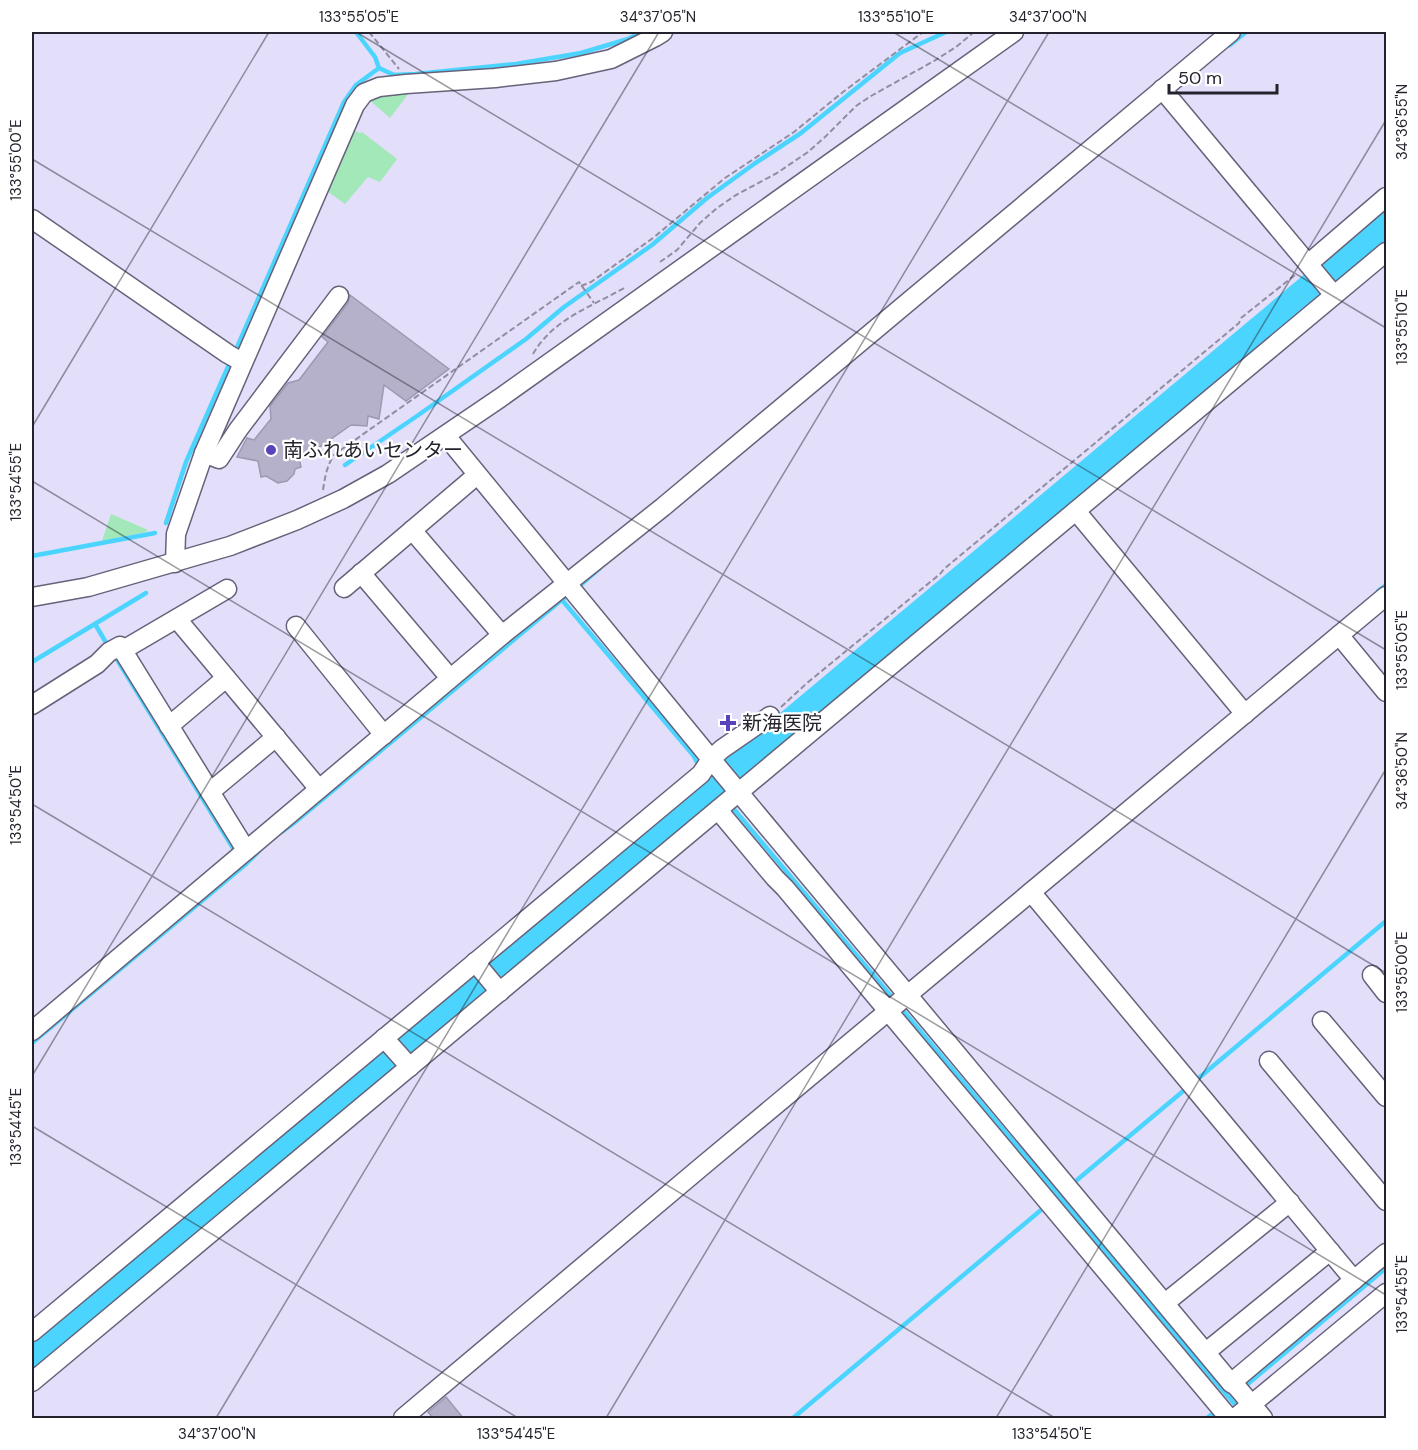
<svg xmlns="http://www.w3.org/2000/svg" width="1418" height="1450" viewBox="0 0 1418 1450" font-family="'DM Sans','Noto Sans JP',sans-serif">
	<rect width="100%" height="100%" fill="#e3defa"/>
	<g fill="#a2e8b9">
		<path d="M409 93 390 118 368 99 386 94Z"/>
		<path d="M353 130 360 133 362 132 397 159 380 182 368 177 345 204 327 191Z"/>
		<path d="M111 514 148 530 146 532 102 541Z"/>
	</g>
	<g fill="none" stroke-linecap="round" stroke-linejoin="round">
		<g stroke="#4bd5fe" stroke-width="4.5">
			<path d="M1230 45 1246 32"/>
			<path d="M379 68 394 75 416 74 516 64 581 53 628 39 641 32"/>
			<path d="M235 352 344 102 356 85 379 68 375 57 356 32"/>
			<path d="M345 465 417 416 526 339 564 307 652 245 707 198 754 164 801 133 900 53 946 32"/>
			<path d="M166 523 186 462 231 360"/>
			<path d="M32 556 155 533"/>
			<path d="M577 588 600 568"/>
			<path d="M1378 591 1386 585"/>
			<path d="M562 600 693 755 698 764"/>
			<path d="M95 624 108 646"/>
			<path d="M113 653 236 853"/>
			<path d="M32 662 146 593"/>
			<path d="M708 776 715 784"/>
			<path d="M712 786 717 793"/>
			<path d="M733 808 895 1001"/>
			<path d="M283 831 294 823 570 593"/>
			<path d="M900 1007 1201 1365 1239 1409"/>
			<path d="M32 1043 246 864 259 851"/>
			<path d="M1194 1082 1386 921"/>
			<path d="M1077 1180 1188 1087"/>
			<path d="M1243 1388 1386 1268"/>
			<path d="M793 1418 1041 1210"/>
			<path d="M1207 1418 1216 1411"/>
		</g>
		<path stroke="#4bd5fe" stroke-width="26" d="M32 1356 1386 223"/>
	</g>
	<g fill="#b5b1cb" stroke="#9d99b2" stroke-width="1.5">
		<path d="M350 295 449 369 406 401 384 385 379 419 368 416 367 426 351 425 321 446 299 458 301 467 295 469 294 474 287 481 278 483 266 476 261 477 258 461 237 457 247 438 254 440 271 419 270 406 288 383 299 380 328 342 322 337 348 303Z"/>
		<path d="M446 1397 464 1419H434L428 1412Z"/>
	</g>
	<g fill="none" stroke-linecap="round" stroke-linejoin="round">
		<defs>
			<g id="minor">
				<path d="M1162 89 1334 295"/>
				<path d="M32 219 228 354 242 362"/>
				<path d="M1308 264 1386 197"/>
				<path d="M446 436 711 759 1231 1383 1236 1386 1263 1418"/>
				<path d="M204 453 219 459 238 430 339 296"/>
				<path d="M1076 511 1245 714"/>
				<path d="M412 530 502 635"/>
				<path d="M175 563 176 534 204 453 355 105 364 93 379 87 406 84 495 78 556 71 611 59 655 37 663 32"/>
				<path d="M361 573 450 678"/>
				<path d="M344 588 477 475"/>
				<path d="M32 597 88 587 230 546 297 520 343 499 388 474 500 398 1014 32"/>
				<path d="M177 619 319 789"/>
				<path d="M296 626 384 735"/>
				<path d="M1339 635 1386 692"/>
				<path d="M123 650 227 589"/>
				<path d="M32 705 97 664 109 652 120 646 246 850"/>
				<path d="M169 726 226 678"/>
				<path d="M210 792 276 737"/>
				<path d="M718 810 775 878 785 888 1229 1418"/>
				<path d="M1031 892 1354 1280"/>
				<path d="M475 962 500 992"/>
				<path d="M1372 975 1386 993"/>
				<path d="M1322 1021 1386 1097"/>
				<path d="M32 1031 502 635 663 507 1231 32"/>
				<path d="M384 1038 410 1067"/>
				<path d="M1269 1061 1386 1201"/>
				<path d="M1165 1303 1290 1202"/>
				<path d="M32 1332 701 774 711 759 722 749 770 716"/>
				<path d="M1206 1352 1330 1251"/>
				<path d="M32 1382 1386 252"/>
				<path d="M1231 1383 1386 1253"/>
				<path d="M403 1418 700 1168 1386 596"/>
				<path d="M1235 1418 1386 1293"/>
			</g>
		</defs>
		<use href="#minor" stroke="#66627a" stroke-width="21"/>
		<g stroke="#918ea2" stroke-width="2" stroke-dasharray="6 3" stroke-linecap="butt">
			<path d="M369 32 399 69"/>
			<path d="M660 262 677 250 700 223 717 208 736 195 777 173 808 152 825 137 856 106 871 96 934 61 956 47 974 32"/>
			<path d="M581 286 591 282 653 238 725 178 794 132 843 92 923 32"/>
			<path d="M533 354C553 319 591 307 624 288"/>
			<path d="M323 490C325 477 327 464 335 454L579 282 594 303"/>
			<path d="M781 707 807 683 940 574 944 569 1239 323 1241 318 1295 275"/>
		</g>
		<use href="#minor" stroke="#fff" stroke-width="18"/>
	</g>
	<path fill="none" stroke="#24232d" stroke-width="1.5" stroke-opacity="0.45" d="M356 32 1386 650M893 32 1386 328M32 159 1386 973M32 427 269 32M32 481 1386 1295M32 804 1055 1418M32 1076 659 32M32 1126 518 1418M216 1418 1049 32M606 1418 1386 120M996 1418 1386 769"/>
	<g fill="#5a42ba" stroke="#fff" stroke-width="2">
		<circle cx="271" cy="450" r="6"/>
		<path d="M725 714h6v6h6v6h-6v6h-6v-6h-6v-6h6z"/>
	</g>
	<g text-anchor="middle" stroke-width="4.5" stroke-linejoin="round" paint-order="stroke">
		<g font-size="20" fill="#24232d" stroke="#fff" text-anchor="start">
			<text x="283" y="457">南ふれあいセンター</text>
			<text x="742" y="730">新海医院</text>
		</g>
	</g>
	<rect width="1418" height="1450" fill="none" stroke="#ffffff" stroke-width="66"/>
	<path d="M1169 84v9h108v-9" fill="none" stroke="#24232d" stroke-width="3"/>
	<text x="1178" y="84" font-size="18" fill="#24232d" stroke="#ffffff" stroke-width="4.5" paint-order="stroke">50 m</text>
	<rect x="33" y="33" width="1352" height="1384" fill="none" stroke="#24232d" stroke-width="2"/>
	<g font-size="15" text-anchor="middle" fill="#24232d">
		<text x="359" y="22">133°55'05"E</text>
		<text x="658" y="22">34°37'05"N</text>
		<text x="896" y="22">133°55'10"E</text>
		<text x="1048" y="22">34°37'00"N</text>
		<text transform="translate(1402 122) rotate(-90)" y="5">34°36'55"N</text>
		<text transform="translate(16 160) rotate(-90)" y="5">133°55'00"E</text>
		<text transform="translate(1402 327) rotate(-90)" y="5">133°55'10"E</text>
		<text transform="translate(16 482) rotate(-90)" y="5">133°54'55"E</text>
		<text transform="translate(1402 650) rotate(-90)" y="5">133°55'05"E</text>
		<text transform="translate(1402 771) rotate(-90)" y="5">34°36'50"N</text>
		<text transform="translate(16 805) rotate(-90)" y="5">133°54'50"E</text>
		<text transform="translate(1402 972) rotate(-90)" y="5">133°55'00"E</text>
		<text transform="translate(16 1127) rotate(-90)" y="5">133°54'45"E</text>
		<text transform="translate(1402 1294) rotate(-90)" y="5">133°54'55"E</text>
		<text x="217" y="1439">34°37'00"N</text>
		<text x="516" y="1439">133°54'45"E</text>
		<text x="1052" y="1439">133°54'50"E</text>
	</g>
</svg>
